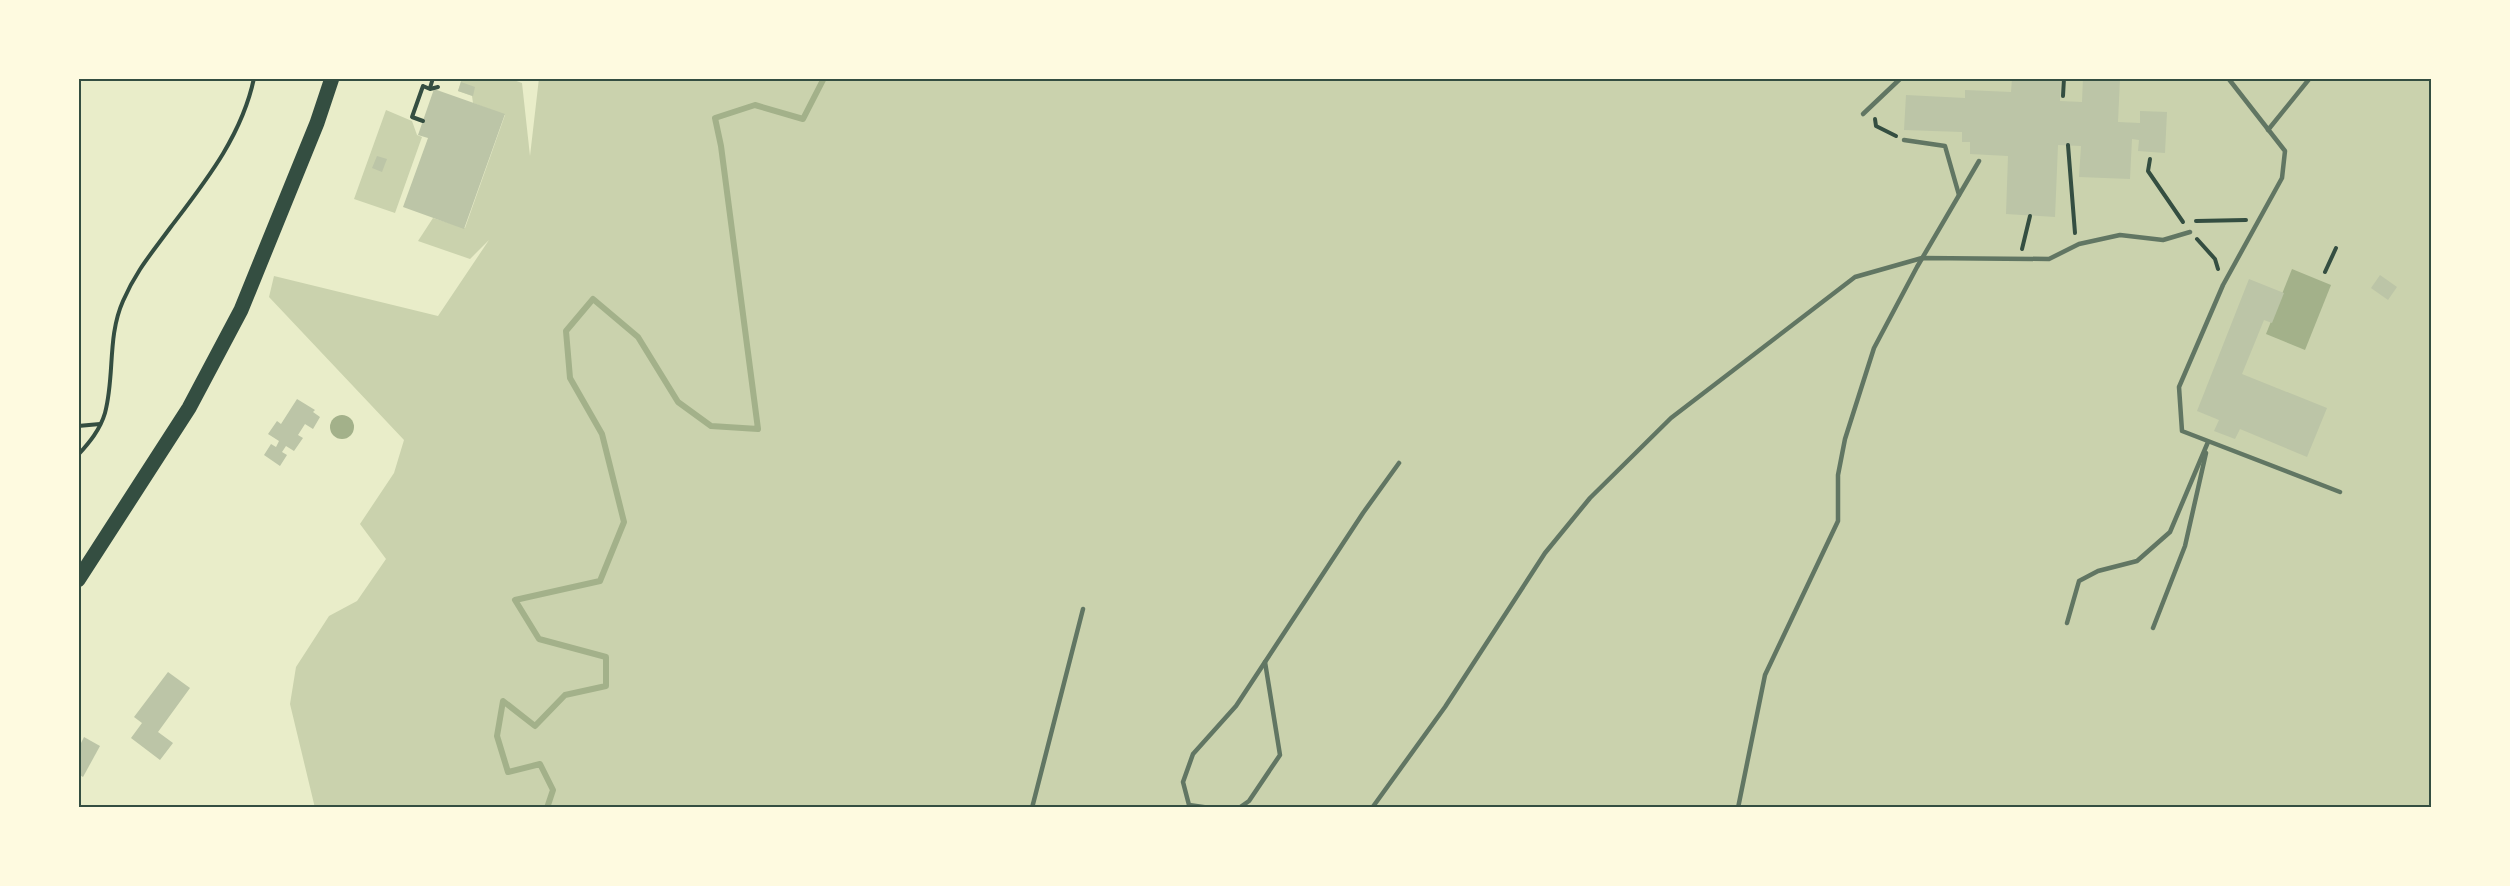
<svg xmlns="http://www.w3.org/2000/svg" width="2510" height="886" viewBox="0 0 2510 886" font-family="Montserrat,sans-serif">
	<rect width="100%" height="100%" fill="#e9edc9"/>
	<g fill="#cad2ad">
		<path d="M462 78H508L522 83 530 156 539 78H2432V808H315L290 704 296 667 329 616 357 601 386 559 360 524 394 473 404 440 269 297 274 276 438 316 489 240 470 259 418 241 433 218 465 228 505 115 473 103 472 96 458 91Z"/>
		<path d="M386 110 412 121 417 135 422 137 395 213 354 199Z"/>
	</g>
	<g fill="#a3b18a">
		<path d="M2292 269 2331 285 2305 350 2266 334Z"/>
		<circle cx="342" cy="427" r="12"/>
	</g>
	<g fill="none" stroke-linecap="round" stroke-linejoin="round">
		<path stroke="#a3b18a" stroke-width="6" d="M547 808 553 790 540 764 508 772 497 736 503 701 535 726 565 695 606 686V657L539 639 515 600 600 581 624 522 602 434 570 378 566 331 593 299 638 337 678 402 711 426 758 429 721 146 715 118 755 105 803 119 824 78"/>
	</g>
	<g fill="#bcc5a7">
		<path d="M2012 78H2061L2060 101 2082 102 2083 78H2120L2118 122 2140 123V111L2167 112 2165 153 2138 151 2139 140 2132 139 2130 179 2079 177 2081 146 2058 145 2055 217 2006 214 2008 156 1970 154V142H1962V132L1904 130 1906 95 1965 98V90L2011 92Z"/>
		<path d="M461 82 475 87 473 96 458 91Z"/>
		<path d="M434 89 505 114 464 229 403 207 428 138 418 135Z"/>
		<path d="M377 156 387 159 382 172 372 168Z"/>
		<path d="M2380 275 2397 287 2388 300 2371 288Z"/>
		<path d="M2249 279 2284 293 2272 323 2264 320 2242 374 2327 408 2307 457 2240 429 2235 439 2214 431 2219 420 2197 411Z"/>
		<path d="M297 399 315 410 313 412 320 417 313 429 305 424 298 435 303 438 294 451 286 446 282 452 287 455 280 466 264 455 271 444 276 447 279 441 268 434 277 421 281 424Z"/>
		<path d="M168 672 190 688 158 732 173 743 160 760 131 738 142 723 134 717Z"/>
		<path d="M84 737 100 746 83 777 78 774V749Z"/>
	</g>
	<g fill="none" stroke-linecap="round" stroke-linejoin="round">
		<g stroke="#344e41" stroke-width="4">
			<path d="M430 88 433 78"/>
			<path d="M2063 96 2064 78"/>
			<path d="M1875 119 1876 126 1896 136"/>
			<path d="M423 121 412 117 423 86 430 89 438 87"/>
			<path d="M2068 145 2075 233"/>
			<path d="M2150 159 2148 171 2183 222"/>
			<path d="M2196 221 2246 220"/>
			<path d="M2197 239 2215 259 2218 269"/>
			<path d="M2022 249 2030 216"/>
			<path d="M2325 272 2336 248"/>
			<path d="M78 426 100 424"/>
			<path d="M78 455C89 443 100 430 105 413 115 376 107 337 123 301 136 271 151 254 170 228 205 182 242 136 254 78"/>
		</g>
		<g stroke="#617663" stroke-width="4.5">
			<path d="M2228 78 2285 151 2282 178 2223 285 2179 387 2182 431 2340 492"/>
			<path d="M1863 114 1901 78"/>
			<path d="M2268 130 2310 78"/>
			<path d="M1904 140 1945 146 1959 195"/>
			<path d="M2067 623 2079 581 2098 571 2137 561 2170 532 2208 442"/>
			<path d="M2153 628 2185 546 2206 453"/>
			<path d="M1032 808 1083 609"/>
			<path d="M1210 808 1189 805 1183 782 1193 754 1236 706 1363 513 1399 463"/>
			<path d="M1239 808 1249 801 1280 755 1265 662"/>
			<path d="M1372 808 1445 707 1545 553 1590 498 1671 418 1855 277 1922 258 2049 259 2079 244 2120 235 2163 240 2190 232"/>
			<path d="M1738 808 1765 675 1838 521V475L1845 439 1874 348 1917 267 1979 161"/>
		</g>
		<path stroke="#344e41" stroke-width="15" d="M78 580 189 408 241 310 317 123 332 78"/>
	</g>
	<rect width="2510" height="886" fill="none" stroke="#fefae0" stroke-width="159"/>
	<rect x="80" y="80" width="2350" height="726" fill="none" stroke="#344e41" stroke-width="2"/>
</svg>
